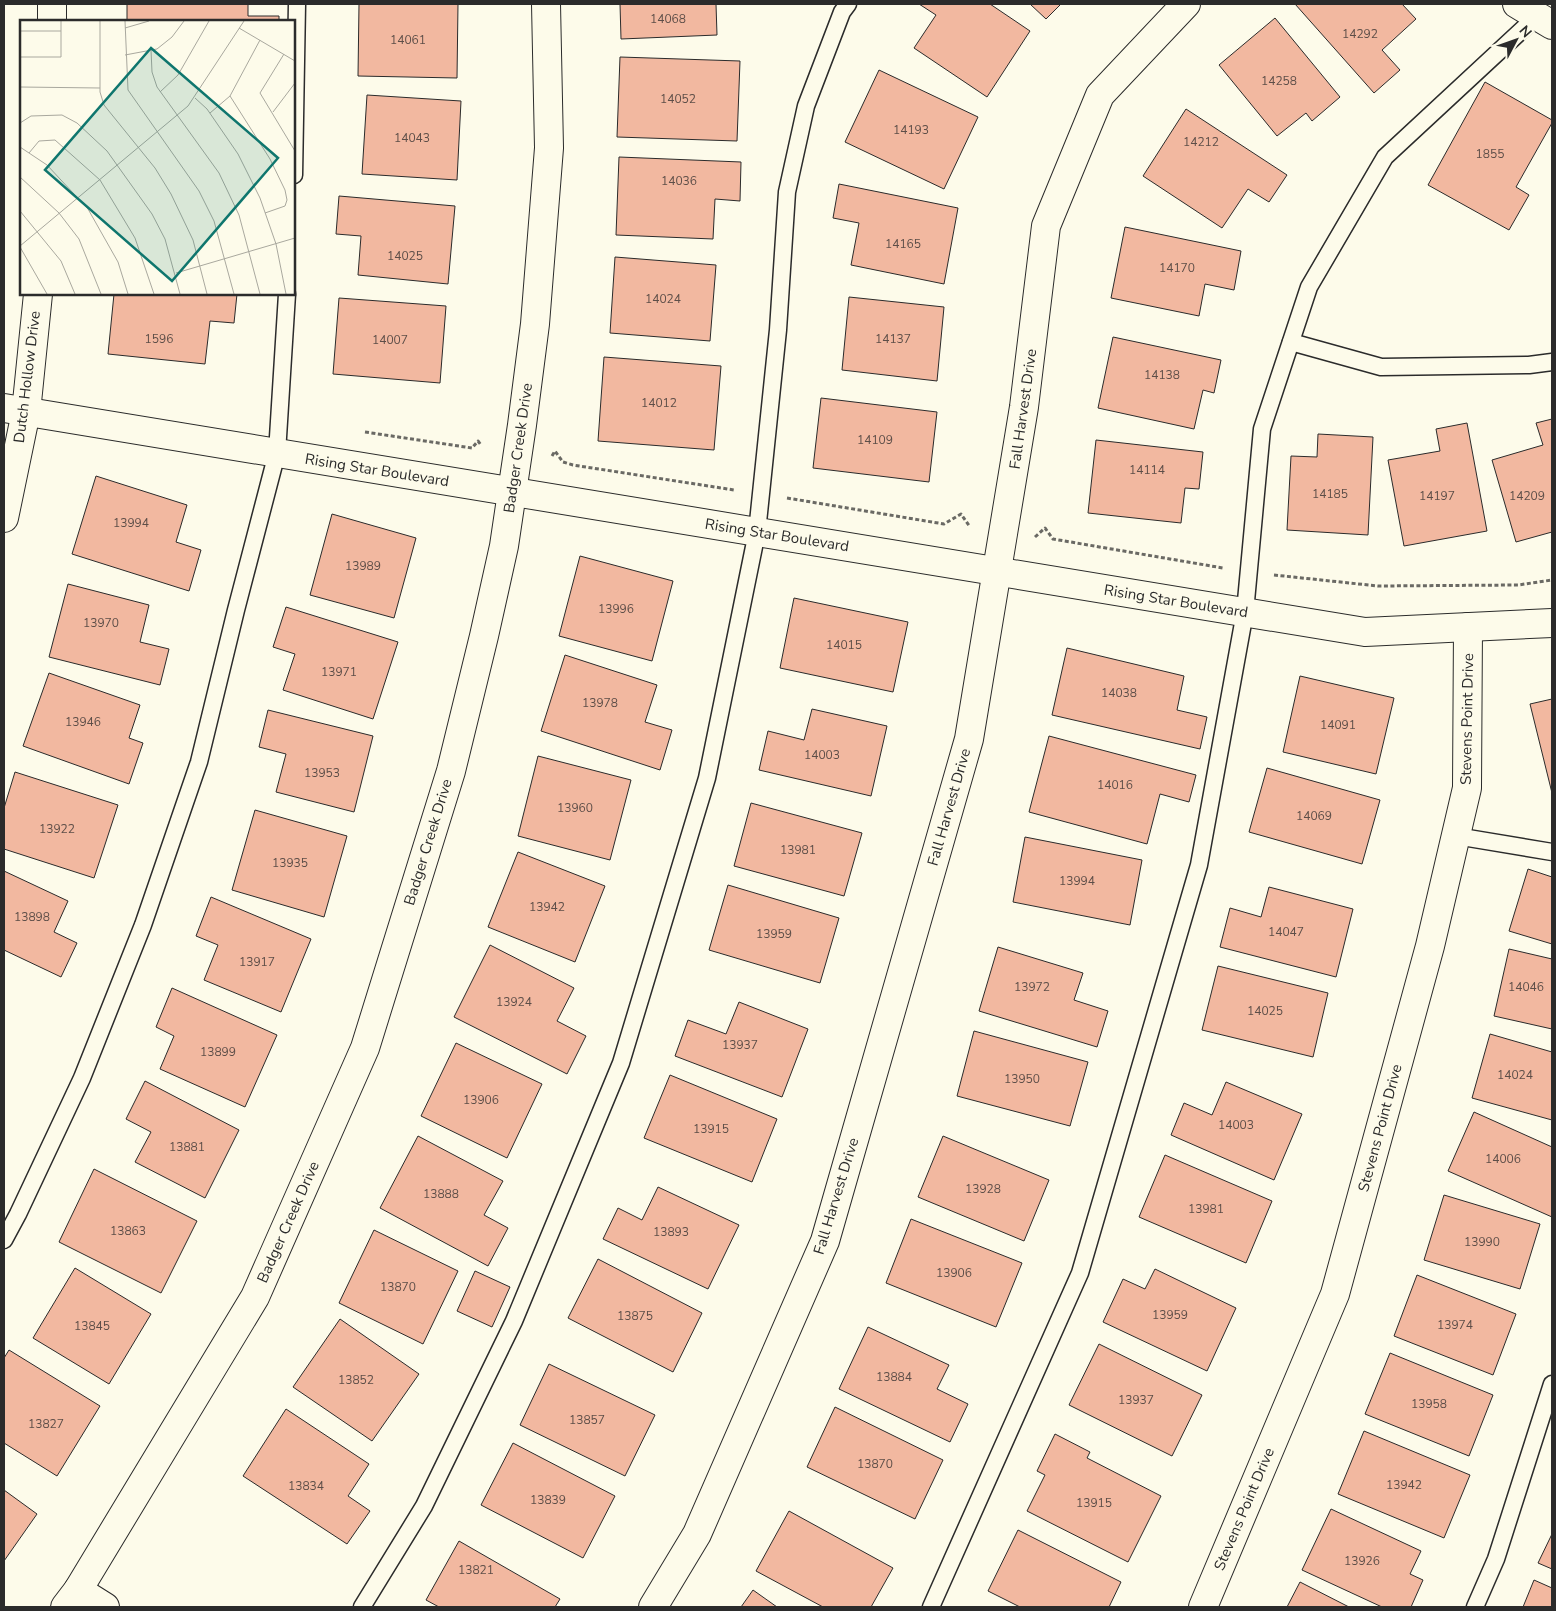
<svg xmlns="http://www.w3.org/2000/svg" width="1556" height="1611" viewBox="0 0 1556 1611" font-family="'Nunito Sans',sans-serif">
	<rect width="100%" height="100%" fill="#fdfbea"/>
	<g fill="#f2b8a0" stroke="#2b2b2b">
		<path d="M127 4H248V16H279V21H127Z"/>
		<path d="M359 4H458L457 78 358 76Z"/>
		<path d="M620 4H716L717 35 621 39Z"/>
		<path d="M919 4H990L1030 31 987 97 914 48 936 15Z"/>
		<path d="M1030 4H1061L1046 19Z"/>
		<path d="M1295 4H1402L1416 19 1382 50 1400 70 1374 93Z"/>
		<path d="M1275 18 1340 97 1312 121 1306 113 1277 136 1219 65Z"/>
		<path d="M620 57 740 61 737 141 617 137Z"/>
		<path d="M879 70 978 117 944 189 845 142Z"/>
		<path d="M1485 82 1552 120V123L1516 187 1529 195 1509 230 1428 185Z"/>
		<path d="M367 95 461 101 457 180 362 174Z"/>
		<path d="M1186 109 1287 175 1269 202 1248 189 1222 228 1143 176Z"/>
		<path d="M619 157 741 162 740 201 715 199 713 239 616 235Z"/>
		<path d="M839 184 958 208 944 284 851 265 859 223 833 218Z"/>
		<path d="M339 196 455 206 448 284 358 275 361 236 336 234Z"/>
		<path d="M1125 227 1241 251 1234 290 1205 284 1199 316 1111 298Z"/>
		<path d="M615 257 716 265 710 341 610 333Z"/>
		<path d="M114 294H237L234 323 210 321 205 364 108 354Z"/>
		<path d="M849 297 944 307 937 381 842 370Z"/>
		<path d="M339 298 446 306 440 383 333 374Z"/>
		<path d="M1113 337 1221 360 1214 393 1203 390 1194 429 1098 408Z"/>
		<path d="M604 357 721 366 714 450 598 441Z"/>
		<path d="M821 398 937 412 929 482 813 468Z"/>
		<path d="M1552 419V532L1516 542 1492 460 1543 445 1536 423Z"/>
		<path d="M1467 423 1487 531 1404 546 1388 460 1440 451 1436 429Z"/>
		<path d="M1318 434 1373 437 1368 535 1287 530 1291 456 1317 457Z"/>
		<path d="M1096 440 1203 452 1199 489 1185 488 1181 523 1088 513Z"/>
		<path d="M96 476 187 505 176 542 201 550 189 591 72 554Z"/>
		<path d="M332 514 416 538 394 618 310 595Z"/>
		<path d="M580 556 673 581 652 661 559 636Z"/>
		<path d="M68 584 149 605 140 642 169 649 160 685 49 657Z"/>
		<path d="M794 598 908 622 893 692 780 668Z"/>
		<path d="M286 607 398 642 373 719 283 690 295 654 273 647Z"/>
		<path d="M1067 648 1184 676 1177 710 1207 717 1200 749 1052 715Z"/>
		<path d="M565 655 657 685 645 722 672 730 660 770 541 731Z"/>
		<path d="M49 673 140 705 129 738 143 743 129 784 23 746Z"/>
		<path d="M1300 676 1394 698 1376 774 1283 752Z"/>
		<path d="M1552 699V793L1530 704Z"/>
		<path d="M812 709 887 726 871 796 759 770 768 731 804 740Z"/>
		<path d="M268 710 373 736 354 812 276 792 286 754 259 747Z"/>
		<path d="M1049 736 1196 775 1189 802 1160 794 1147 844 1029 812Z"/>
		<path d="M538 756 631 780 610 860 518 836Z"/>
		<path d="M1267 768 1380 800 1362 864 1249 832Z"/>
		<path d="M15 772 118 805 94 878 4 849V808Z"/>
		<path d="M751 803 862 833 844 896 734 866Z"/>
		<path d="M255 810 347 836 324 917 232 890Z"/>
		<path d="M1025 837 1142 860 1130 925 1013 902Z"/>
		<path d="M518 852 605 886 575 962 488 927Z"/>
		<path d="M1528 869 1552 877V944L1509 931Z"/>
		<path d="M4 871 68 901 54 932 77 943 61 977 4 950Z"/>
		<path d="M728 885 839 918 820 983 709 950Z"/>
		<path d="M1269 887 1353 909 1336 977 1220 947 1230 908 1261 917Z"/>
		<path d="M211 897 311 939 281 1012 204 980 218 945 196 936Z"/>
		<path d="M490 945 574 988 557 1021 586 1036 567 1074 454 1017Z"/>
		<path d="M998 947 1083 973 1074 1000 1108 1011 1097 1047 979 1011Z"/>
		<path d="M1509 949 1552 959V1029L1494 1016Z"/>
		<path d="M1218 966 1328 993 1313 1057 1202 1030Z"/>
		<path d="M172 988 277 1035 245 1107 160 1069 174 1036 156 1027Z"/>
		<path d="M739 1002 808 1029 782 1097 675 1056 688 1020 726 1034Z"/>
		<path d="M974 1031 1088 1062 1070 1126 957 1096Z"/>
		<path d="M1490 1034 1552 1052V1120L1472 1098Z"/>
		<path d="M456 1043 542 1084 507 1158 421 1116Z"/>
		<path d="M670 1075 777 1119 752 1182 644 1138Z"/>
		<path d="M145 1081 239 1130 205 1198 135 1162 151 1132 126 1119Z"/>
		<path d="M1226 1082 1302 1114 1274 1180 1171 1135 1184 1103 1212 1115Z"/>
		<path d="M1474 1112 1552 1147V1217L1448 1171Z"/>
		<path d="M418 1136 503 1181 484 1215 508 1228 488 1266 380 1208Z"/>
		<path d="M943 1136 1049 1180 1024 1241 918 1197Z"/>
		<path d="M1165 1155 1272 1201 1246 1263 1139 1217Z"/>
		<path d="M94 1169 197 1221 161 1293 59 1242Z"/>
		<path d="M658 1187 739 1225 708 1289 603 1239 618 1208 642 1220Z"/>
		<path d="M1444 1195 1540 1224 1520 1289 1424 1260Z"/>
		<path d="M911 1219 1022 1263 996 1327 886 1283Z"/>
		<path d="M374 1230 458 1271 423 1344 339 1303Z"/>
		<path d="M598 1259 702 1313 673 1372 568 1318Z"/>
		<path d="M75 1268 151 1314 109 1384 33 1338Z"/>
		<path d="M1155 1269 1236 1308 1207 1371 1103 1322 1123 1279 1145 1289Z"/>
		<path d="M475 1271 510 1287 492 1327 457 1311Z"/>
		<path d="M1417 1275 1516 1314 1493 1375 1394 1336Z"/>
		<path d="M340 1319 419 1374 372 1441 293 1387Z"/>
		<path d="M868 1327 949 1365 937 1389 968 1404 950 1442 839 1389Z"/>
		<path d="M1099 1344 1202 1395 1172 1456 1069 1405Z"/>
		<path d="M9 1350 100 1406 57 1476 4 1443V1358Z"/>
		<path d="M1390 1353 1493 1395 1469 1456 1365 1414Z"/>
		<path d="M549 1364 655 1415 625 1476 520 1425Z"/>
		<path d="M835 1407 943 1460 915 1519 807 1467Z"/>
		<path d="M286 1409 369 1464 348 1496 370 1511 347 1544 243 1476Z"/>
		<path d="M1364 1431 1470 1475 1444 1538 1338 1494Z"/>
		<path d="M1055 1434 1090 1452 1087 1458 1161 1496 1128 1562 1027 1511 1045 1475 1037 1471Z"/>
		<path d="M513 1443 615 1496 583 1558 481 1505Z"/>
		<path d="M4 1490 37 1514 4 1561Z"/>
		<path d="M1331 1509 1421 1551 1410 1574 1423 1580 1411 1607H1382L1302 1570Z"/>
		<path d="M789 1511 893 1568 871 1607H823L756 1571Z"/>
		<path d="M1018 1530 1121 1582 1109 1607H1020L988 1591Z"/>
		<path d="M1552 1534V1569L1538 1563Z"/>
		<path d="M459 1541 560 1599 555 1607H439L426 1600Z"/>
		<path d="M1534 1580 1552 1588V1607H1523Z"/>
		<path d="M1300 1582 1349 1607H1287Z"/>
		<path d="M753 1590 777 1607H741Z"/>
	</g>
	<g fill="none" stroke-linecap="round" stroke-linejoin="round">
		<defs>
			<g id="service">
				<path d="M294 175 297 4"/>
				<path d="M1291 342 1381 367 1529 365 1552 362"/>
				<path d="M1456 836 1552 852"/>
				<path d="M4 1240 18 1214 82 1078 143 925 199 762 236 610 277 453 287 294"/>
				<path d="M362 1607 424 1506 514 1321 621 1063 707 778 757 532 778 330 787 192 806 106 842 12 848 4"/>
				<path d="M931 1607 1080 1273 1199 865 1245 612 1262 429 1309 287 1385 157 1537 16"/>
				<path d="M1475 1607 1496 1559 1552 1384"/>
			</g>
			<g id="minor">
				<path d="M1517 4 1552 25"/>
				<path d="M52 21V4"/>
				<path d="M4 408 1365 632 1552 623"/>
				<path d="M4 518 26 412 38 294"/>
				<path d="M78 1590 105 1607"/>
				<path d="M65 1607 78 1590 255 1297 365 1048 451 771 484 636 504 546 522 425 535 324 549 148 546 4"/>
				<path d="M653 1607 697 1534 825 1241 969 739 1024 407 1046 226 1100 95 1186 4"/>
				<path d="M1203 1607 1335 1294 1430 946 1467 788 1468 627"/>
			</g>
		</defs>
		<use href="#service" stroke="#2b2b2b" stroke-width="19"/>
		<use href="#minor" stroke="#2b2b2b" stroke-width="30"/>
		<g stroke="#6a6964" stroke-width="3" stroke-dasharray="4 2.5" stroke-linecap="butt">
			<path d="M365 432 472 448 478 441 481 445"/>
			<path d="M552 456 555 451 563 462 573 465 734 490"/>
			<path d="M787 498 944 524 961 514 970 527"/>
			<path d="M1035 537 1045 528 1053 539 1223 568"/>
			<path d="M1274 575 1378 586 1518 585 1552 580"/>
		</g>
		<use href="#service" stroke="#fdfbea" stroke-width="16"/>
		<use href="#minor" stroke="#fdfbea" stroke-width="28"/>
	</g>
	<g text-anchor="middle" stroke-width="4" stroke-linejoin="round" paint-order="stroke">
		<g font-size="12" fill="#5d4e48">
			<text x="668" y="23">14068</text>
			<text x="1360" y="38">14292</text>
			<text x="408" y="44">14061</text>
			<text x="1279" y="85">14258</text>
			<text x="678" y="103">14052</text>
			<text x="911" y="134">14193</text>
			<text x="412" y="142">14043</text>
			<text x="1201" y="146">14212</text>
			<text x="1490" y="158">1855</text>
			<text x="679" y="185">14036</text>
			<text x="903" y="248">14165</text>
			<text x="405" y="260">14025</text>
			<text x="1177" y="272">14170</text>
			<text x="663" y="303">14024</text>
			<text x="159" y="343">1596</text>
			<text x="893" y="343">14137</text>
			<text x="390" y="344">14007</text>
			<text x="1162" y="379">14138</text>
			<text x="659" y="407">14012</text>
			<text x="875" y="444">14109</text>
			<text x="1147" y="474">14114</text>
			<text x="1330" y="498">14185</text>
			<text x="1437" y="500">14197</text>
			<text x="1527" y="500">14209</text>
			<text x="131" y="527">13994</text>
			<text x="363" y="570">13989</text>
			<text x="616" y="613">13996</text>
			<text x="101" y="627">13970</text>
			<text x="844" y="649">14015</text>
			<text x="339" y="676">13971</text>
			<text x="1119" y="697">14038</text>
			<text x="600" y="707">13978</text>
			<text x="83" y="726">13946</text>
			<text x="1338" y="729">14091</text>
			<text x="822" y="759">14003</text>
			<text x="322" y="777">13953</text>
			<text x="1115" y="789">14016</text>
			<text x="575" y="812">13960</text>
			<text x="1314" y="820">14069</text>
			<text x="57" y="833">13922</text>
			<text x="798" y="854">13981</text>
			<text x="290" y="867">13935</text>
			<text x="1077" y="885">13994</text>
			<text x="547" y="911">13942</text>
			<text x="32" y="921">13898</text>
			<text x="1286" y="936">14047</text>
			<text x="774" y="938">13959</text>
			<text x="257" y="966">13917</text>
			<text x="1032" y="991">13972</text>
			<text x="1526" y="991">14046</text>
			<text x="514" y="1006">13924</text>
			<text x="1265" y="1015">14025</text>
			<text x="740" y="1049">13937</text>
			<text x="218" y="1056">13899</text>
			<text x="1515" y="1079">14024</text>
			<text x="1022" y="1083">13950</text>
			<text x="481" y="1104">13906</text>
			<text x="1236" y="1129">14003</text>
			<text x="711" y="1133">13915</text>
			<text x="187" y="1151">13881</text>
			<text x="1503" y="1163">14006</text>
			<text x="983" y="1193">13928</text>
			<text x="441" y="1198">13888</text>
			<text x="1206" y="1213">13981</text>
			<text x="128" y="1235">13863</text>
			<text x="671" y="1236">13893</text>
			<text x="1482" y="1246">13990</text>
			<text x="954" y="1277">13906</text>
			<text x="398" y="1291">13870</text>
			<text x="1170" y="1319">13959</text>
			<text x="635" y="1320">13875</text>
			<text x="1455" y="1329">13974</text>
			<text x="92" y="1330">13845</text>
			<text x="894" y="1381">13884</text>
			<text x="356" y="1384">13852</text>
			<text x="1136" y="1404">13937</text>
			<text x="1429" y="1408">13958</text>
			<text x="587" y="1424">13857</text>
			<text x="46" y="1428">13827</text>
			<text x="875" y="1468">13870</text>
			<text x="1404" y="1489">13942</text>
			<text x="306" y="1490">13834</text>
			<text x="548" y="1504">13839</text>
			<text x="1094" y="1507">13915</text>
			<text x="1362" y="1565">13926</text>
			<text x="476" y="1574">13821</text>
		</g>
		<g font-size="15" fill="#2b2b2b" stroke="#fdfbea">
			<text transform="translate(27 377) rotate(-83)" y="5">Dutch Hollow Drive</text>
			<text transform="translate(1023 409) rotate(-82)" y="5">Fall Harvest Drive</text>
			<text transform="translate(518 448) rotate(-82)" y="5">Badger Creek Drive</text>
			<text transform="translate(377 470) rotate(9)" y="5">Rising Star Boulevard</text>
			<text transform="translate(777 535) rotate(9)" y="5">Rising Star Boulevard</text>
			<text transform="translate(1176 601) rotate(9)" y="5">Rising Star Boulevard</text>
			<text transform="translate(1467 719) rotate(-89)" y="5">Stevens Point Drive</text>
			<text transform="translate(949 807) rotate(-74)" y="5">Fall Harvest Drive</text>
			<text transform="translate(428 842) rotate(-73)" y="5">Badger Creek Drive</text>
			<text transform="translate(1380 1128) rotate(-75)" y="5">Stevens Point Drive</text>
			<text transform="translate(836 1196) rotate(-73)" y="5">Fall Harvest Drive</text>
			<text transform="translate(288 1222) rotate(-66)" y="5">Badger Creek Drive</text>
			<text transform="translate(1244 1509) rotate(-67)" y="5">Stevens Point Drive</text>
		</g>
	</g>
	<g transform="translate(20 20)">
		<rect width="275" height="275" fill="#fdfbea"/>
		<path fill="none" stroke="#a9a89e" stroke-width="1" d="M80 1V72L84 85 135 148 151 174 173 220 187 274M105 1 108 70 179 171 194 201 214 274M105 8 129 1M219 8 275 41M0 11H41M131 30 132 52 137 67 199 153 219 195 240 274M264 34 240 73 275 131M105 35 137 29 152 17 164 1M0 37H41V1M0 67 80 68M140 72 158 55 189 1M210 76 250 139 265 170 267 180 265 186 245 193M175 78 187 89 218 134 240 178 256 224 266 274M253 92 275 63M190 93 210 76 240 20M0 103 11 96 42 95 57 103 87 131 132 194 145 219 160 274M0 127 27 145 68 189 98 242 108 274M9 133 19 121 35 120 80 160 115 218 134 274M0 157 39 193 59 219 81 274M0 191 41 241 55 274M0 226 168 86 224 1M0 227 27 274M156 253 275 218"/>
		<path fill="#0f766e" fill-opacity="0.15" stroke="#0f766e" stroke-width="2.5" d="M131 28 258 138 152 261 25 150Z"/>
		<rect width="275" height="275" fill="none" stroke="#2b2b2b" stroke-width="2.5"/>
	</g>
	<rect width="1556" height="1611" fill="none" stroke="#2b2b2b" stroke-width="10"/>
	<g transform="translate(1516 40) rotate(49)" stroke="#fdfbea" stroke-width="4" paint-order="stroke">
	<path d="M0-4L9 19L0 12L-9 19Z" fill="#2b2b2b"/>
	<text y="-8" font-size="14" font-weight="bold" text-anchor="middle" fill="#2b2b2b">N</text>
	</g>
</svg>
